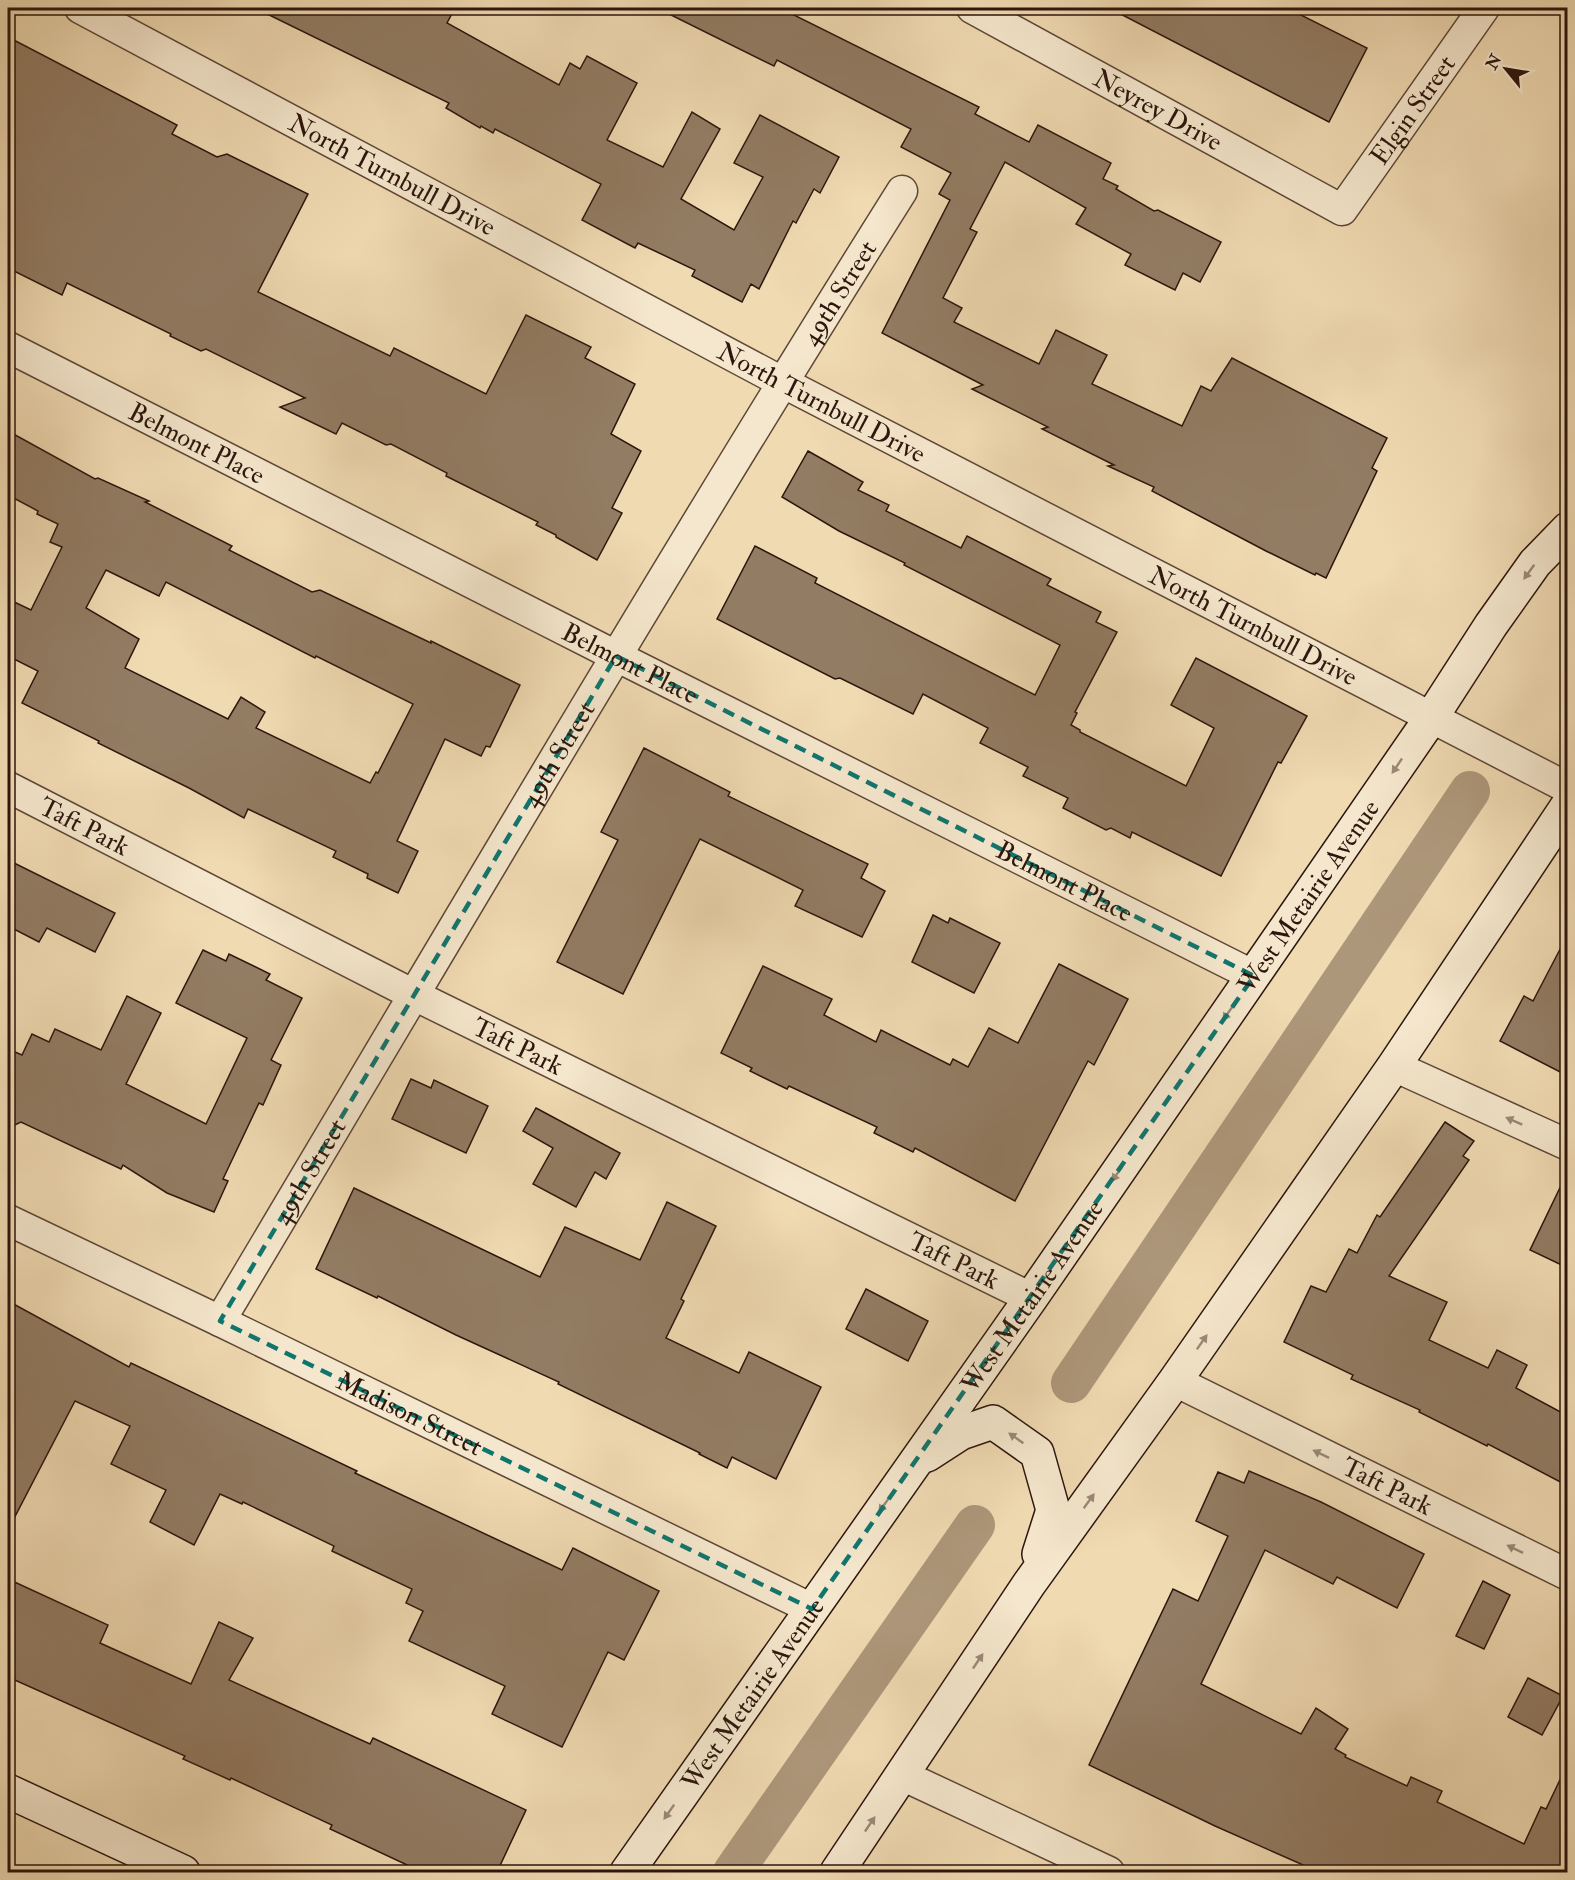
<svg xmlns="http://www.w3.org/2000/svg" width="1575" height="1880" viewBox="0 0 1575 1880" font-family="'IM FELL Double Pica',serif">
	<rect width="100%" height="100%" fill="#f0dab2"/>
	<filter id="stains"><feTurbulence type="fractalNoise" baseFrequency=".00333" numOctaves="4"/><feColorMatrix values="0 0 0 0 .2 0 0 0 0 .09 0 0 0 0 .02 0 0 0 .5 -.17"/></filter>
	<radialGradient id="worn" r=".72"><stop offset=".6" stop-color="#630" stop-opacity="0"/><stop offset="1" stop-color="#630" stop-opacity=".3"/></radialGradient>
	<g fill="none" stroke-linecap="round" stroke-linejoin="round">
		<g stroke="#ad977a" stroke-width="40">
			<path d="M1071 1383 1470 791"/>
			<path d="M733 1872 975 1525"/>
		</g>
	</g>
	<g fill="#927c63" stroke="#2c160d" stroke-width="1.5" fill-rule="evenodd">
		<path d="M255 8H455L447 23 559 85 570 63 580 69 587 56 637 83 607 140 663 167 692 112 720 129 681 199 734 230 763 177 734 163 760 115 839 157 820 193 814 189 796 223 793 221 759 289 751 284 742 302 692 276 695 270 638 243 635 248 582 220 601 184 495 129 493 133 481 126 480 128 446 108 449 103Z"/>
		<path d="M657 8H780L979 107 975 114 1029 142 1038 125 1111 163 1103 179 1118 186 1116 189 1154 211 1158 210 1221 242 1200 282 1183 273 1175 290 1125 265 1131 254 1076 224 1086 208 1005 162 970 229 977 232 943 298 962 308 954 322 1039 364 1056 330 1107 355 1092 384 1182 426 1201 386 1211 391 1232 358 1387 438 1372 468 1377 471 1326 578 1316 573 1315 575 1266 551 1152 491 1154 487 1108 466 1114 465 1042 429 1048 427 972 389 983 385 882 333 950 200 939 194 951 173 901 147 911 129 777 60 774 66Z"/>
		<path d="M1109 8H1287L1367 48 1329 122Z"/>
		<path d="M8 37 177 125 172 134 217 157 227 154 308 194 258 292 390 356 394 348 486 394 526 315 591 347 585 358 635 384 611 434 641 451 612 508 622 513 597 560 556 537V535L536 525 538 522 446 476 447 473 391 444 386 445 342 423 336 434 280 407 305 398 206 349 201 351 170 336 171 334 67 283 62 295 8 268Z"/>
		<path d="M8 431 95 479 98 478 149 501 145 502 232 546 229 550 312 592 320 590 431 643V641L520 685 490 747 486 746 481 756 445 739 397 841 418 851 398 893 367 878 368 874 333 857 336 851 248 809 244 818 189 788 98 743 99 741 22 703 38 671 8 656V599L31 610 62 547 50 542 58 524 37 514 38 511 8 495ZM106 570 159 596 166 582 315 658 316 656 413 704 378 773 376 772 370 783 256 728 265 712 241 697 228 719 125 668 139 639 86 608Z"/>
		<path d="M808 451 863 482 858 490 889 505 886 511 961 548 967 536 1051 579 1047 585 1101 612 1096 622 1117 632 1075 712 1077 713 1071 725 1080 730V732L1186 786 1214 728 1171 705 1196 658 1307 716 1281 763 1278 762 1221 876 1132 832 1130 838 1111 828 1106 830 1063 808 1068 798 1023 776 1028 767 980 743 988 728 923 694 913 714 840 678 835 679 717 619 755 546 817 578 815 583 1035 695 1060 645 904 565 905 563 839 531 782 497Z"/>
		<path d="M644 748 730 792 728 796 868 864 861 878 885 891 862 937 795 906 803 890 700 839 623 994 557 962 618 840 601 832Z"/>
		<path d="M8 860 115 913 95 952 47 928 39 942 8 926Z"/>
		<path d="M933 915 948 923 950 918 1000 943 974 993 912 962Z"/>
		<path d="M1568 934V1076L1500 1041 1524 996 1533 1001Z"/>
		<path d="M203 950 226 961 229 954 270 974 266 980 302 998 271 1060 281 1065 263 1105 259 1103 223 1179 228 1181 214 1212 167 1193 123 1165 121 1169 21 1122 8 1128V1049L22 1055 32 1034 49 1042 55 1029 101 1050 127 996 161 1013 126 1084 206 1124 247 1038 176 1003Z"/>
		<path d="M1059 964 1128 999 1094 1065 1088 1061 1015 1201 915 1148 913 1152 874 1133 877 1127 789 1086 787 1089 750 1071 752 1068 721 1053 763 966 832 999 824 1015 876 1042 881 1030 950 1065 953 1059 968 1067 989 1028 1018 1043Z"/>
		<path d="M411 1079 431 1088 434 1080 488 1106 466 1153 392 1119Z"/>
		<path d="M536 1108 620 1153 606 1179 595 1172 576 1207 533 1184 553 1148 523 1131Z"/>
		<path d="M1445 1122 1474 1141 1463 1156 1469 1160 1389 1276 1447 1302 1429 1340 1488 1368 1497 1350 1527 1365 1516 1388 1568 1416V1486L1488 1444 1487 1446 1419 1412 1420 1410 1351 1379 1353 1375 1284 1342 1311 1286 1326 1292 1349 1249 1357 1253 1377 1215 1380 1217Z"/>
		<path d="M1568 1171V1268L1530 1250Z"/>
		<path d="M354 1188 540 1277 565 1227 640 1260 667 1202 716 1226 681 1299 684 1301 666 1338 739 1373 749 1352 821 1387 776 1479 732 1457 727 1468 699 1454 700 1453 558 1384 559 1382 456 1335 378 1296 377 1298 316 1269Z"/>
		<path d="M866 1289 928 1321 908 1361 846 1329Z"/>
		<path d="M8 1301 129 1367 131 1363 357 1471 355 1473 562 1570 573 1548 659 1591 624 1660 608 1652 562 1747 492 1714 505 1686 409 1641 423 1611 406 1603 412 1589 332 1551 334 1546 243 1502 242 1504 220 1494 194 1545 150 1522 166 1490 111 1464 130 1426 75 1401 8 1530Z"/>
		<path d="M1249 1471 1321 1502 1424 1554 1397 1608 1337 1577 1333 1584 1265 1550 1201 1684 1301 1734 1316 1708 1348 1729 1335 1749 1346 1755 1345 1757 1407 1786 1411 1777 1442 1791 1437 1802 1524 1844 1541 1807 1546 1809 1568 1763V1872H1319L1215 1826 1089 1765 1173 1589 1198 1601 1228 1536 1196 1521 1218 1472 1244 1483Z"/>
		<path d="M8 1579 108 1625 100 1643 191 1684 219 1622 253 1638 229 1680 370 1744 373 1738 526 1810 497 1872H422L330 1829 332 1825 231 1778 230 1780 183 1759 185 1756 8 1677Z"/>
		<path d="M1483 1581 1510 1595 1484 1649 1456 1636Z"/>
		<path d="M1528 1678 1563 1696 1542 1735 1508 1717Z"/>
	</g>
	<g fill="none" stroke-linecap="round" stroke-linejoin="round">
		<defs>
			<g id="street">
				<path id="s1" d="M80 8 782 382 1568 788"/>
				<path id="s2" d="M972 8 1342 210 1484 8"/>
				<path id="s3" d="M8 347 616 656 1254 976"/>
				<path id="s4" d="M8 787 414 995 1031 1298"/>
				<path d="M1394 1066 1568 1145"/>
				<path id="s5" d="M8 1220 220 1321 812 1609"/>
				<path id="s6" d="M220 1321C445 943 668 563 902 191"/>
				<path id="s7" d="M1175 1381 1568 1575"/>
				<path d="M902 1775 1109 1872"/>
			</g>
			<g id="secondary">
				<path d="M927 1455 961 1433 993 1422 1037 1453 1053 1510 1039 1554"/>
				<path d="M8 1791 183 1872"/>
				<path id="s8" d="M627 1872 1031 1298 1431 718 1491 625 1535 563 1568 529"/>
				<path d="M837 1872 1029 1584 1175 1381 1394 1066 1568 805"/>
			</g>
		</defs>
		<use href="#street" stroke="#5d4736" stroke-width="33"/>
		<use href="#secondary" stroke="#2c160d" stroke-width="36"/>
		<use href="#street" stroke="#f5e7cd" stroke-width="30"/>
		<use href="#secondary" stroke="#f5e7cd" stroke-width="33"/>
	</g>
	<defs><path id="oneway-solid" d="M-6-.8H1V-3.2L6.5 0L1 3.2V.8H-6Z" transform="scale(1.5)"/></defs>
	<g fill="#9b8977">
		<use href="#oneway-solid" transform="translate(1529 572) rotate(126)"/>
		<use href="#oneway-solid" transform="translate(1397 766) rotate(124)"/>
		<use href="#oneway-solid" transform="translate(1228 1013) rotate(125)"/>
		<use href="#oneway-solid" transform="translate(1514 1121) rotate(-156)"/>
		<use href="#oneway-solid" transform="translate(1117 1174) rotate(125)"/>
		<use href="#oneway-solid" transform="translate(1202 1342) rotate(-55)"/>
		<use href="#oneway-solid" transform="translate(1016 1438) rotate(-145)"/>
		<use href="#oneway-solid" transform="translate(1321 1454) rotate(-154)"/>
		<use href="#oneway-solid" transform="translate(1089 1501) rotate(-54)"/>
		<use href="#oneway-solid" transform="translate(884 1505) rotate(125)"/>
		<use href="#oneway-solid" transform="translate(1515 1549) rotate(-154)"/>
		<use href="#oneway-solid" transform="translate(978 1661) rotate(-56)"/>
		<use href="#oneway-solid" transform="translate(669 1812) rotate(125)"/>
		<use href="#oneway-solid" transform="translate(870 1824) rotate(-56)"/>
	</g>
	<path fill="none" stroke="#0f766e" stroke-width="4.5" stroke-dasharray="12 8" stroke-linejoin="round" d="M616 656 1254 976 812 1609 220 1321Z"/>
	<g text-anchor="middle" stroke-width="6" stroke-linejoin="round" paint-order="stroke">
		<g font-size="26" fill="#2c160d" stroke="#f5e7cd">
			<text dy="9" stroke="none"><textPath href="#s2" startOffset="212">Neyrey Drive</textPath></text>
			<text dy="9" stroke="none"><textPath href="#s2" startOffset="544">Elgin Street</textPath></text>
			<text dy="9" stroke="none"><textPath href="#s1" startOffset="354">North Turnbull Drive</textPath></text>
			<text dy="9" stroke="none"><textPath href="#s6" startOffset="1200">49th Street</textPath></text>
			<text dy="9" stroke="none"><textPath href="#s1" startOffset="840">North Turnbull Drive</textPath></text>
			<text dy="9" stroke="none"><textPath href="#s3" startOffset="212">Belmont Place</textPath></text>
			<text dy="9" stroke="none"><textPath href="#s1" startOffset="1326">North Turnbull Drive</textPath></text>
			<text dy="9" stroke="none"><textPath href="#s3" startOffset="698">Belmont Place</textPath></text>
			<text dy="9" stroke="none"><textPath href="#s6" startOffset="660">49th Street</textPath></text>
			<text dy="9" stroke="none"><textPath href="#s4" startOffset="86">Taft Park</textPath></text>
			<text dy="9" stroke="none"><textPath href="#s3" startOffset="1184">Belmont Place</textPath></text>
			<text dy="9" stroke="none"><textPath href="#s8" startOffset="1190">West Metairie Avenue</textPath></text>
			<text dy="9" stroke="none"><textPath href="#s4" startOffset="572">Taft Park</textPath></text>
			<text dy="9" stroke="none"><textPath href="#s6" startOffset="174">49th Street</textPath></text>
			<text dy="9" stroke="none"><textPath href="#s4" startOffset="1058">Taft Park</textPath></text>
			<text dy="9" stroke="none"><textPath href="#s8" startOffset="704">West Metairie Avenue</textPath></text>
			<text dy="9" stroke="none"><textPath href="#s5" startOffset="446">Madison Street</textPath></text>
			<text dy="9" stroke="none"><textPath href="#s7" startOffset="237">Taft Park</textPath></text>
			<text dy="9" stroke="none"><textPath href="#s8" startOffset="218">West Metairie Avenue</textPath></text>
		</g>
	</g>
	<rect width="1575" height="1880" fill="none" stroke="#f0dab2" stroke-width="30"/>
	<rect x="9" y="9" width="1557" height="1862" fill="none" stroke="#2c160d" stroke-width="3"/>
	<rect x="15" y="15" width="1545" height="1850" fill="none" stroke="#2c160d" stroke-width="1.5"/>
	<g transform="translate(1506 69) rotate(300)" stroke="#f5e7cd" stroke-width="4.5" paint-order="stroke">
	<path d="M0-4.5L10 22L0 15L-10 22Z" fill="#2c160d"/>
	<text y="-9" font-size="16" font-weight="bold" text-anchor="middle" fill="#2c160d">N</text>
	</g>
	<rect width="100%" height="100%" filter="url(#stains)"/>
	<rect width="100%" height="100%" fill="url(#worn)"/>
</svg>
